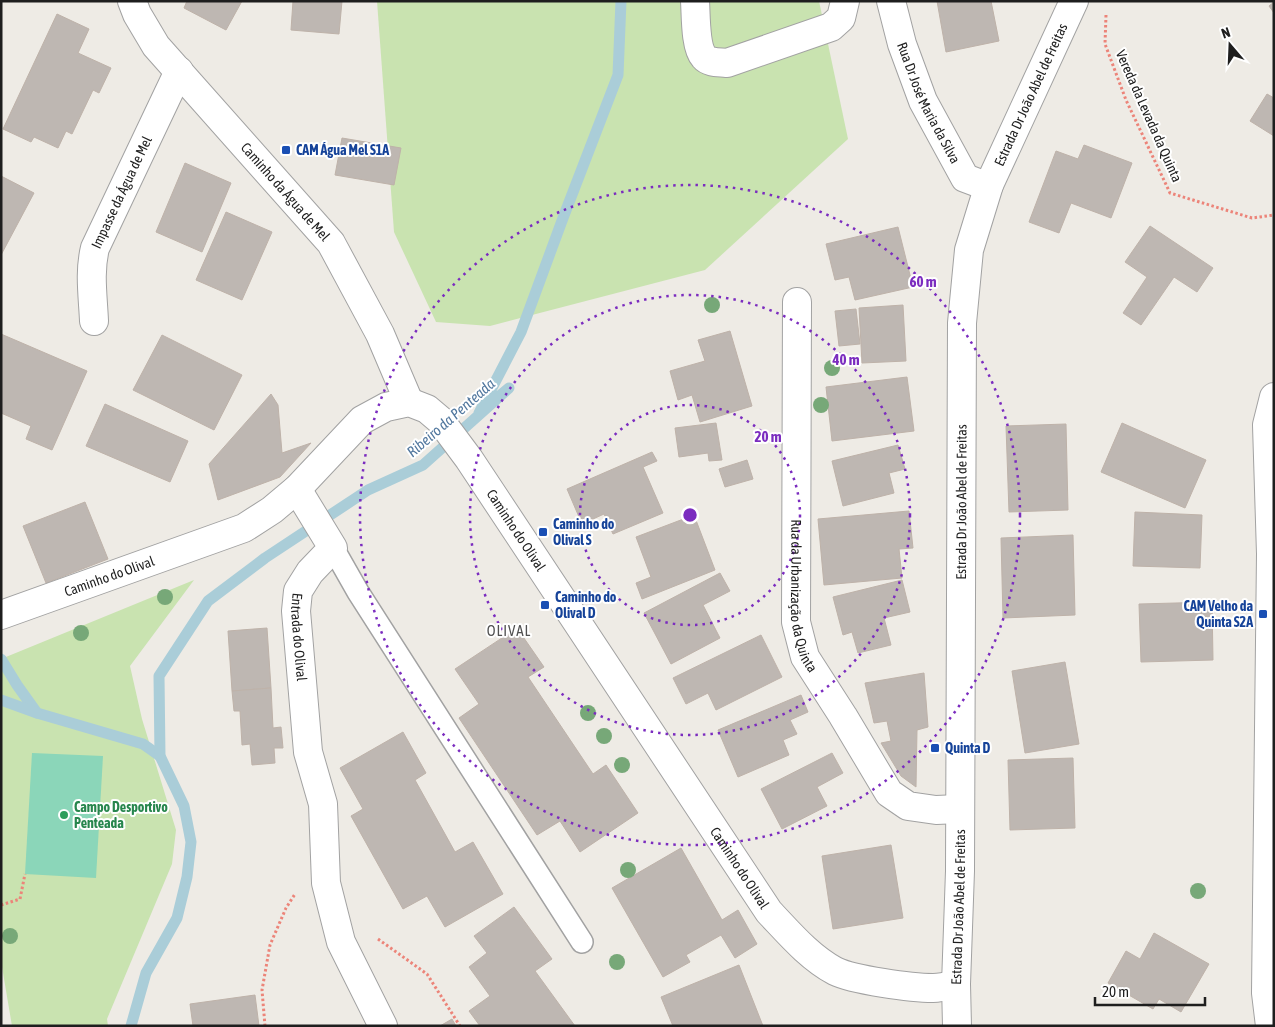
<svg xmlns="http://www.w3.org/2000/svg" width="1275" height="1027" viewBox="0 0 1275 1027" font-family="'Asap Condensed',sans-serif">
	<rect width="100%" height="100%" fill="#eeebe5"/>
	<g fill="#c9e3b0">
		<path d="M377 1H819L848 139 705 270 490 326 436 322 394 232Z"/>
		<path d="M194 580 130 666 142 719 176 830 172 864 107 1019 108 1026H12L1 961V659Z"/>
	</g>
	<path fill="#8bd6b9" d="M32 753 103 756 96 878 25 874Z"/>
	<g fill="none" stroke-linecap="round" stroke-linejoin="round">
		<g stroke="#aacdd8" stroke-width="11">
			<path d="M1 659 17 685 37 713 143 744 160 756"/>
			<path d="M1 700 37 713"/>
			<path d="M131 1026 146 973 177 918 187 877 191 842 184 806 160 756 159 676 208 601 265 558 368 490 423 465 509 388 479 413 521 332 563 218 618 75 621 1"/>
		</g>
	</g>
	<g fill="#beb7b2" stroke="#beb2a9">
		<path d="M187 1H242L226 30 184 8Z"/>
		<path d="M293 1H342L339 34 291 30Z"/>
		<path d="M937 1H991L999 41 946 52Z"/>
		<path d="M1274 2V13L1269 6Z"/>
		<path d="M57 14 89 29 78 53 111 68 99 93 93 90 72 134 66 131 58 148 34 137 31 142 3 129Z"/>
		<path d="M1267 94 1274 98V136L1250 121Z"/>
		<path d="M342 138 401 148 394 185 335 175Z"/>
		<path d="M1084 145 1132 163 1111 218 1071 203 1059 233 1029 222 1056 151 1078 159Z"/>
		<path d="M185 163 231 183 202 252 156 232Z"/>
		<path d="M1 176 34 193 1 255Z"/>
		<path d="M226 212 272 232 242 300 196 280Z"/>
		<path d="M1150 226 1213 268 1197 292 1174 277 1141 325 1123 313 1147 277 1125 262Z"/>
		<path d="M898 227 913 287 855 300 849 277 835 280 826 244Z"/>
		<path d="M903 305 906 361 862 363 859 308Z"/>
		<path d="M856 309 860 344 839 346 835 311Z"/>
		<path d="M730 331 752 406 700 422 692 395 678 400 670 371 705 361 698 340Z"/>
		<path d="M1 334 87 371 52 450 26 439 31 426 1 413Z"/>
		<path d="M162 335 242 375 214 430 133 390Z"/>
		<path d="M907 377 914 431 832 441 826 387Z"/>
		<path d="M271 394 278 405 282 453 311 443 280 477 218 500 209 464Z"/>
		<path d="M105 404 188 441 170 482 86 446Z"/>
		<path d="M716 423 722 460 709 461 708 453 679 457 675 428Z"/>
		<path d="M1122 423 1206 460 1185 508 1101 472Z"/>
		<path d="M1066 424 1068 510 1009 512 1006 426Z"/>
		<path d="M898 445 905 469 889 473 894 493 843 506 832 461Z"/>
		<path d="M652 452 657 461 643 467 663 513 613 534 604 514 582 524 567 489Z"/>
		<path d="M747 460 753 479 725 487 719 469Z"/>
		<path d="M85 502 108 559 46 583 23 526Z"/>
		<path d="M909 511 913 548 899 549 902 578 824 585 818 519Z"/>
		<path d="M1135 512 1202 515 1200 568 1133 566Z"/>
		<path d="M694 515 715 570 642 599 636 583 651 577 636 537Z"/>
		<path d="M1073 535 1075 615 1003 618 1001 538Z"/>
		<path d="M720 573 730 591 703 605 720 638 671 664 644 613Z"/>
		<path d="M902 580 910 612 884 618 891 645 858 653 852 632 843 635 833 597Z"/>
		<path d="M1212 602 1213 660 1141 662 1139 604Z"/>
		<path d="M267 628 271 688 232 691 228 631Z"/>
		<path d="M517 628 544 667 528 677 593 774 606 765 638 813 580 852 560 821 537 835 459 718 479 704 455 669Z"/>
		<path d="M761 635 782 677 716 710 708 693 686 704 673 678Z"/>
		<path d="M1065 662 1079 744 1025 753 1012 671Z"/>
		<path d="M924 673 928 727 917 730 916 787 901 776 881 743 891 741 887 721 874 723 865 683Z"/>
		<path d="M271 688 273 728 281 727 283 748H274L275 763 252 765 250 744 242 745 240 711H234L232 691Z"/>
		<path d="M801 695 808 712 790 720 797 734 783 740 789 755 738 777 718 730Z"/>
		<path d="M403 732 426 773 415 780 455 852 473 842 503 894 445 927 427 896 403 909 351 816 363 809 340 768Z"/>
		<path d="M832 753 843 773 817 787 827 806 782 829 761 789Z"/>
		<path d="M1073 758 1075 828 1010 830 1008 760Z"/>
		<path d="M891 845 903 918 833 929 822 856Z"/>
		<path d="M681 848 722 920 738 910 757 944 735 958 721 935 686 955 690 962 663 977 612 888Z"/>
		<path d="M514 907 552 959 535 971 575 1026H480L469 1011 490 996 469 967 487 953 474 936Z"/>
		<path d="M1154 933 1209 964 1181 1012 1159 999 1153 1009 1108 983 1126 951 1140 959Z"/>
		<path d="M739 965 763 1026H673L661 997Z"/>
		<path d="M255 995 259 1026H193L190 1004Z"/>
		<path d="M452 1019 456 1026H440Z"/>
	</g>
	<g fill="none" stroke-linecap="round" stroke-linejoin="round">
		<defs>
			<path id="service" d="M333 548 358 592 582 942"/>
			<g id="minor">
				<path id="s1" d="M132 1 137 14 156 46 331 243 380 334 409 402"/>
				<path d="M695 1C696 15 695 47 704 57 709 63 719 62 727 63L831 27 841 18 845 1"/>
				<path id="s2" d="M891 1 902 44 923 101 965 178 981 184 989 185"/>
				<path id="s3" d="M797 302 796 622 805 657 843 716 889 793 908 806 936 810 959 809"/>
				<path id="s4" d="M94 321C93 297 89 272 95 248L179 71"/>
				<path id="s5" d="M297 489 333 548 310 572 298 591 296 611 308 752 323 804 326 883 341 942 383 1026"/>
				<path id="s6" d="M1 615 244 528 272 510 297 489 362 420 386 407 409 402 427 409 440 420 469 459 769 912C789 933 809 957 835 971 853 980 912 988 933 988 940 988 948 986 956 984"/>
				<path d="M1270 1026 1266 993 1271 554 1267 425 1274 397"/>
			</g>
			<g id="tertiary">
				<path id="s7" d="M957 1026 956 984 960 871 962 323 969 250 989 185 1074 1"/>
			</g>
		</defs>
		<use href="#service" stroke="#a2a2a2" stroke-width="24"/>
		<use href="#minor" stroke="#a2a2a2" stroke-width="30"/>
		<use href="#tertiary" stroke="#a2a2a2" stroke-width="30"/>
		<g stroke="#ec8479" stroke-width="3" stroke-dasharray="2.5 2.5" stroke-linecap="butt">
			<path d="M1106 15 1105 44 1126 100 1170 193 1252 218 1274 215"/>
			<path d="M1 905 20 899 25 874"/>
			<path d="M378 939 427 974 460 1026"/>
			<path d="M265 1026 262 990 270 945 286 908 295 894"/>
		</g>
		<use href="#service" stroke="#fff" stroke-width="21"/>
		<use href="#minor" stroke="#fff" stroke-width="28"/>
		<use href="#tertiary" stroke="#fff" stroke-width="28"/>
	</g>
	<g fill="#77a878">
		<circle cx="712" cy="305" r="8"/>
		<circle cx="832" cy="368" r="8"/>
		<circle cx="821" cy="405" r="8"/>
		<circle cx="165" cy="597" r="8"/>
		<circle cx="81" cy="633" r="8"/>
		<circle cx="588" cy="713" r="8"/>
		<circle cx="604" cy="736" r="8"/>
		<circle cx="622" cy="765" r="8"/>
		<circle cx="628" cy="870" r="8"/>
		<circle cx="1198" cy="891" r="8"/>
		<circle cx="10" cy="936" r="8"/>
		<circle cx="617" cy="962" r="8"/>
	</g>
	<g fill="none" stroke="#7b2cbf" stroke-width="2.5" stroke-dasharray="2.5 5">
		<circle cx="690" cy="515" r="110"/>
		<circle cx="690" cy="515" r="220"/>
		<circle cx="690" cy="515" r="330"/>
	</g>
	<g fill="#1a4fb4" stroke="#fff" stroke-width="2">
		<rect x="281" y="145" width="10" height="10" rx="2.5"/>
		<rect x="538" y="527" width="10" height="10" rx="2.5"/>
		<rect x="540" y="600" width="10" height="10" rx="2.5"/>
		<rect x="1258" y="609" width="10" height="10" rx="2.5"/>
		<rect x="930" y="743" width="10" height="10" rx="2.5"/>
	</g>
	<circle fill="#2e9e5b" stroke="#fff" stroke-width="2" cx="64" cy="815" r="5"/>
	<g text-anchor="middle" stroke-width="4" stroke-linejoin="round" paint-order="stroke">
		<g font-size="14" fill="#1e1e1e" stroke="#fff">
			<text dy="5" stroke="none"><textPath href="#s7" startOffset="944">Estrada Dr João Abel de Freitas</textPath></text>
			<text dy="5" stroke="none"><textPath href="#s2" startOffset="109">Rua Dr José Maria da Silva</textPath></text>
			<text transform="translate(1149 116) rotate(66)" y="5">Vereda da Levada da Quinta</text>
			<text dy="5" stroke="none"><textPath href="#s1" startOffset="246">Caminho da Água de Mel</textPath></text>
			<text dy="5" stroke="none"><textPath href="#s4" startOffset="135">Impasse da Água de Mel</textPath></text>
			<text dy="5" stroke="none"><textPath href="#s7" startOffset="524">Estrada Dr João Abel de Freitas</textPath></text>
			<text dy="5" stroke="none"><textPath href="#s6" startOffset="640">Caminho do Olival</textPath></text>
			<text dy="5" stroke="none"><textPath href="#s6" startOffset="115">Caminho do Olival</textPath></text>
			<text dy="5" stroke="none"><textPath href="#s3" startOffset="295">Rua da Urbanização da Quinta</textPath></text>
			<text dy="5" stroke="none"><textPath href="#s5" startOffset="171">Entrada do Olival</textPath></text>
			<text dy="5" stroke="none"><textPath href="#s6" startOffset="1045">Caminho do Olival</textPath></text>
			<text dy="5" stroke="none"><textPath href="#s7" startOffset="119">Estrada Dr João Abel de Freitas</textPath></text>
		</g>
		<g font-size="14" font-weight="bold" fill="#164399" stroke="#fff" text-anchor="start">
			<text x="296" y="155">CAM Água Mel S1A</text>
			<text x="553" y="529">Caminho do<tspan x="553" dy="16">Olival S</tspan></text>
			<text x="555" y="602">Caminho do<tspan x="555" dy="16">Olival D</tspan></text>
			<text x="1253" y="611" text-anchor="end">CAM Velho da<tspan x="1253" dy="16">Quinta S2A</tspan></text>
			<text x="945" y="753">Quinta D</text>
		</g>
		<g font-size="14" font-weight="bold" fill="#27864d" stroke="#fff" text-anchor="start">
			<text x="74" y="812">Campo Desportivo<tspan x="74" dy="16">Penteada</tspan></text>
		</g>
		<g font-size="15" font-style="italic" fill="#51779e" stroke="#fff">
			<text transform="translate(451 418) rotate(-41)" y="5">Ribeiro da Penteada</text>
		</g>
		<g font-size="15" letter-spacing="1" fill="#515151" stroke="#fff">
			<text x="509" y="636">OLIVAL</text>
		</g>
	</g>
	<circle cx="690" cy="515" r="8" fill="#7b2cbf" stroke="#fff" stroke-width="2.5"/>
	<g font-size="15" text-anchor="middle" font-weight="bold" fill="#7b2cbf" stroke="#fff" stroke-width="4" stroke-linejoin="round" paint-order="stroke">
		<text x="923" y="287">60 m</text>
		<text x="846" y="365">40 m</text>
		<text x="768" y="442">20 m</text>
	</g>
	<rect width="1275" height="1027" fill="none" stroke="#1e1e1e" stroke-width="5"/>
	<g transform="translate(1230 45) rotate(341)" stroke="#ffffff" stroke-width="4" paint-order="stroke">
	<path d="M0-4L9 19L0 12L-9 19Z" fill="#1e1e1e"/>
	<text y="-8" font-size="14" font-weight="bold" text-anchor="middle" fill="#1e1e1e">N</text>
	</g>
	<path d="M1095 997v8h110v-8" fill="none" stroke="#1e1e1e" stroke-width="2.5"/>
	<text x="1102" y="997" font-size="15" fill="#1e1e1e" stroke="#ffffff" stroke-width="4" paint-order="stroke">20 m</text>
</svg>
